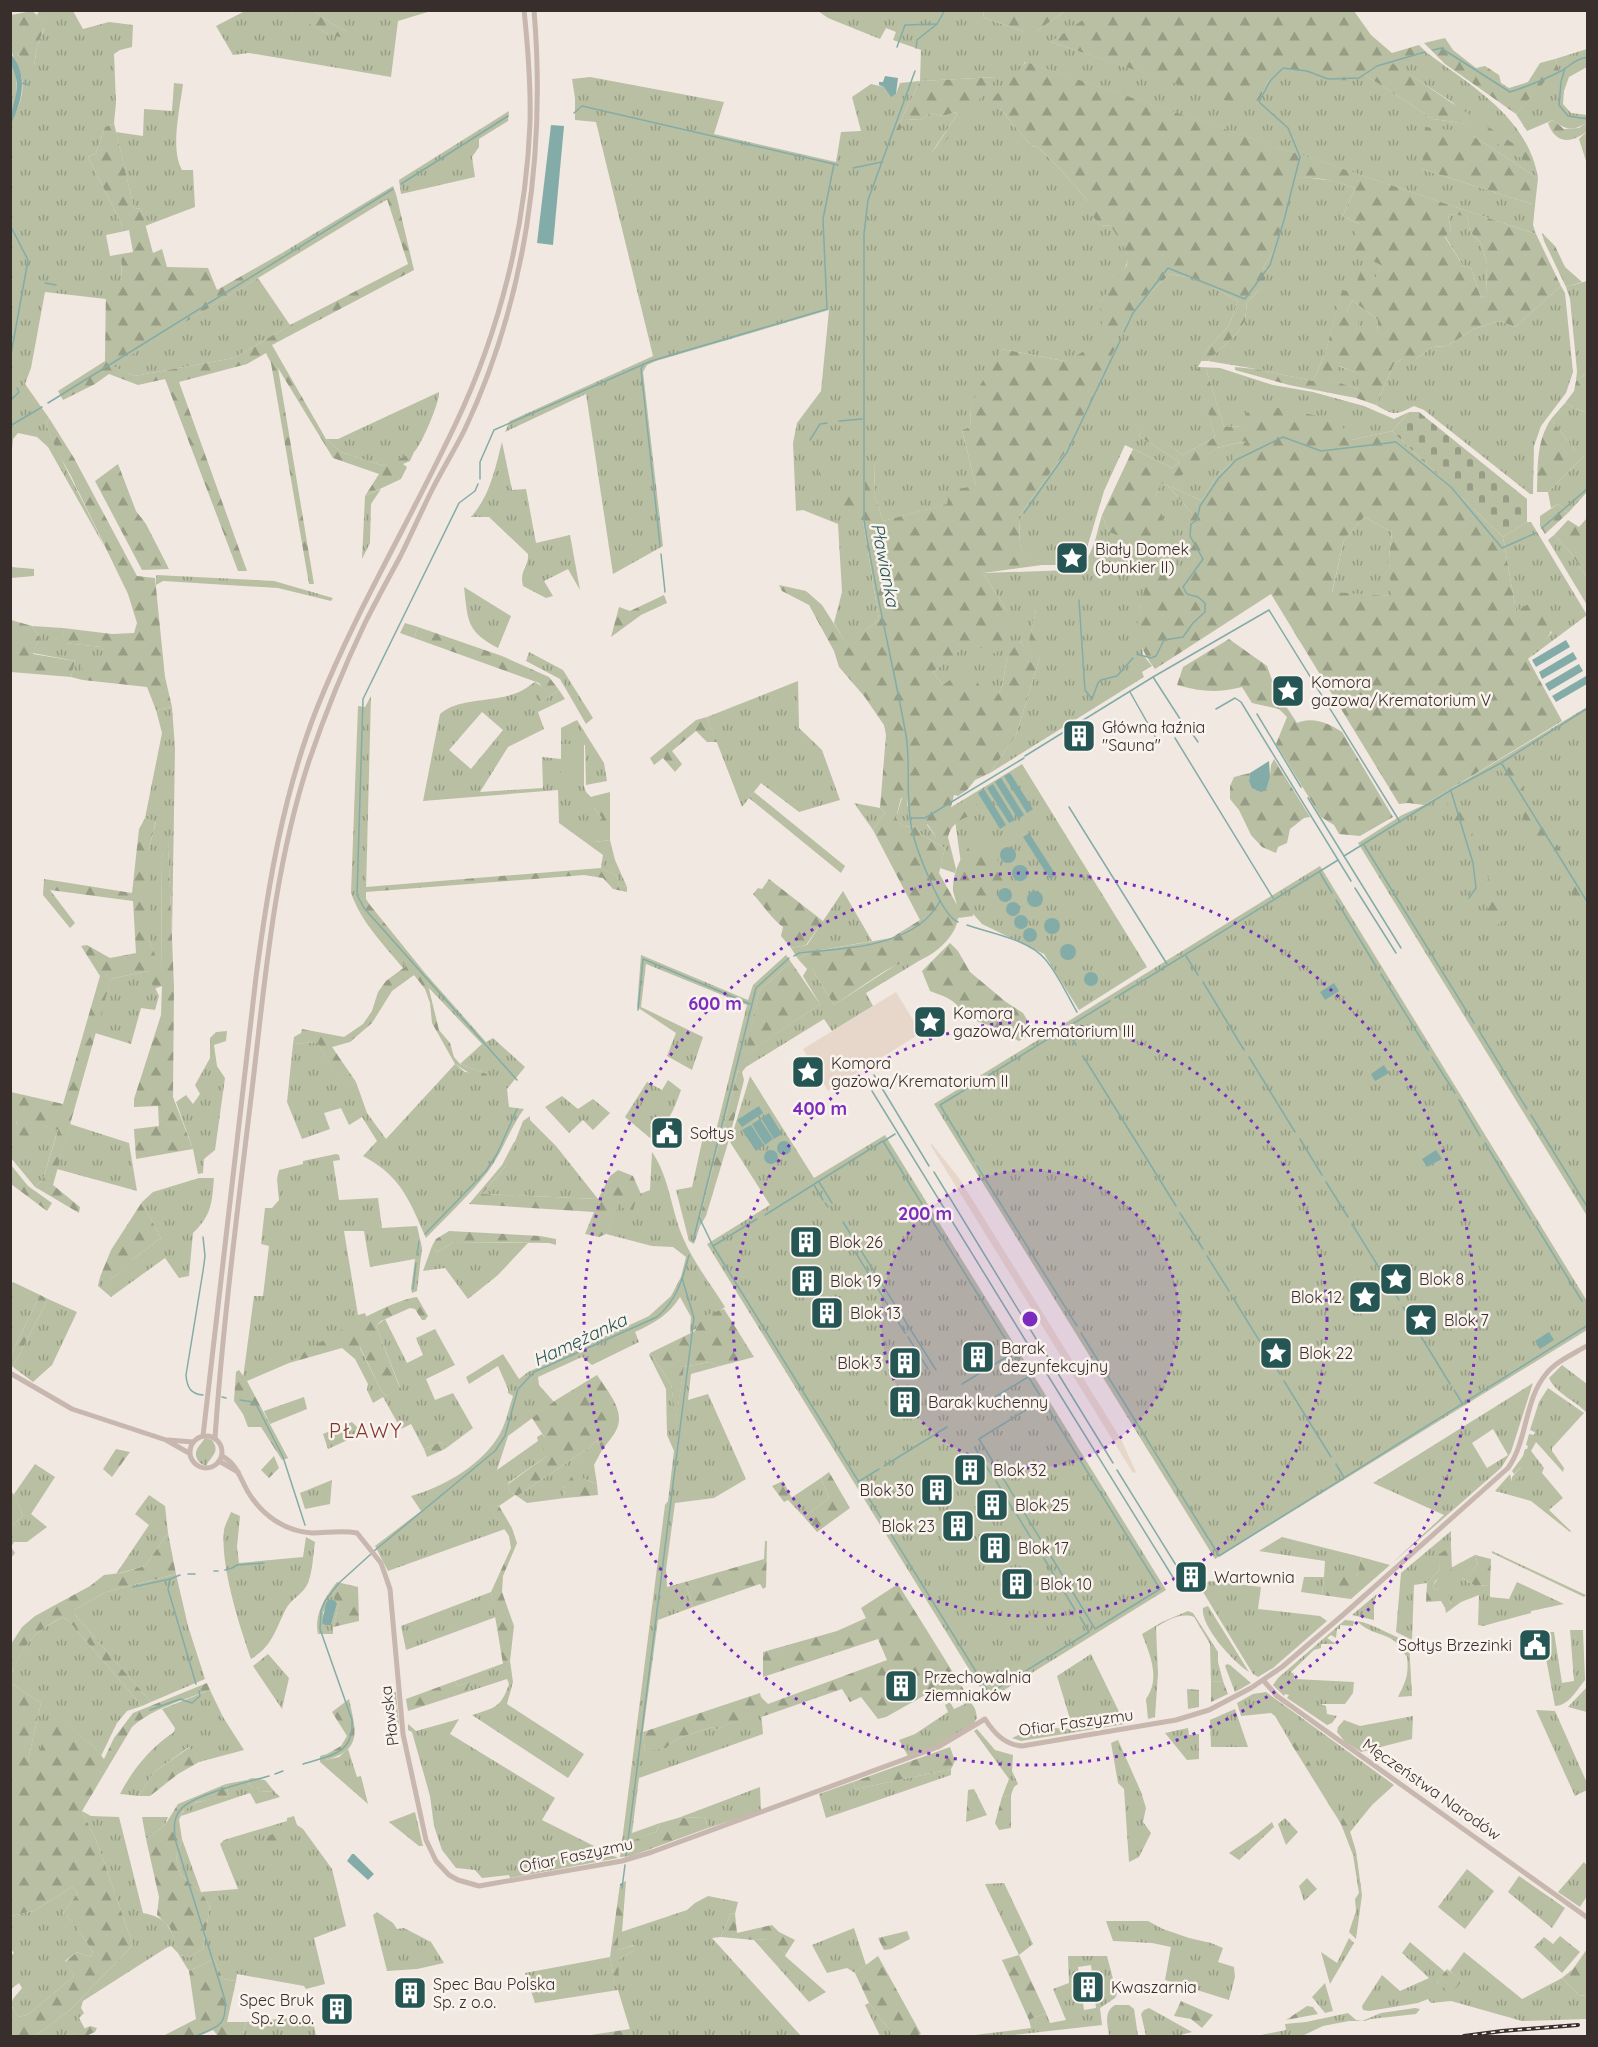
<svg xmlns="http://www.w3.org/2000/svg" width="1598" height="2047" viewBox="0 0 1598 2047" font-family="Quicksand,sans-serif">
	<defs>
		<pattern id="grass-tufts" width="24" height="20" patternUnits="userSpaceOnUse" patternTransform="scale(1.5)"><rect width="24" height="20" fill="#b9bfa2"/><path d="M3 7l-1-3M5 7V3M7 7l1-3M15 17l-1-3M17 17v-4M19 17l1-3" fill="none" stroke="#979c84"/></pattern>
		<pattern id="forest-firs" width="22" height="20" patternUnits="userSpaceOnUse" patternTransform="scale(1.5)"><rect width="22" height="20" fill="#b9bfa2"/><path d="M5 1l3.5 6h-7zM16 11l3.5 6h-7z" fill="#979c84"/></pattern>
		<pattern id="cemetery-stones" width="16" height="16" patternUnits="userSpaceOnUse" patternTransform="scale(1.5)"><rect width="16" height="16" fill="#b9bfa2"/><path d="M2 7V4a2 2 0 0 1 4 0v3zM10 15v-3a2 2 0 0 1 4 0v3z" fill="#979c84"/></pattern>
	</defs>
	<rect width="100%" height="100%" fill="#f1e8e1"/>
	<g fill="url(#grass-tufts)" fill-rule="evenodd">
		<path d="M39 11H73L83 29 109 22 133 25 132 47 120 50 114 54 116 103 114 123 105 127 96 153 88 157 125 231 106 235 110 256 121 254 122 282H106V299L45 292 31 368 25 384 49 418 46 424C63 466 86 505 104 546L48 447 37 437 18 433 13 439 11 459 10 124C20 106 27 88 19 68 14 55 11 57 11 41L18 55 34 66 37 47 44 29 37 15Z"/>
		<path d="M245 11H293L291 13 328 34 347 31 332 24 314 11H431L398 21 391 77 249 53 233 55 216 26Z"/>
		<path d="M818 11H983L984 18 1023 31H1037L1065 11H1097L1051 42 1278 117 1258 104C1264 89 1268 76 1282 67L1305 72 1365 75 1433 119 1462 123 1488 136 1452 102 1391 63 1426 52C1471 86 1528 117 1538 178L1473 136 1422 169 1535 205 1533 225 1536 234 1025 62 1000 108 1031 146 1038 147 1060 169 1088 201 1089 211 1100 225 1111 226C1116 234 1126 244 1128 254 1131 267 1108 291 1100 302L1120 332 1141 301 1170 274 1198 279 1238 301 1229 326 1209 347 1198 367 1220 368 1273 385 1313 392 1364 406 1394 419 1409 412 1392 431 1351 440 1243 426 1224 427 1206 369 1197 370 1215 437 1183 455 1143 429 1139 436 1180 462 1172 468 1125 445 1104 491 1084 558 1074 565H1042L1041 561 1026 559 1020 544 1019 516 1066 451 1071 360 1064 361 1002 349 971 408 970 427 962 430 976 486 948 504 883 521 875 496 874 461 865 462V498L863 520 879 620 868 628 850 650 834 623 842 592 838 524 803 510 796 511 793 443 797 423 821 391 829 310 656 361 647 365 643 372 663 546 613 574 586 394 505 432 510 421 653 356 596 122 575 120V98L572 79 590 77 724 102 714 134 836 162 841 132 861 131 852 97 871 84 884 87 891 96 896 94 900 83 920 81 921 50 893 40 896 32 886 28 880 39 828 18ZM996 77 932 152 957 115 956 112 943 116 930 113 921 120 907 119 896 130 920 81Z"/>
		<path d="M1587 49V67L1569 77 1564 91 1563 104 1571 113 1587 115V122C1574 132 1565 130 1553 120L1527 131 1516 114 1546 79 1560 72 1555 59Z"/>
		<path d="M11 63C20 76 17 102 11 115Z"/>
		<path d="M174 83 183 84C180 108 170 149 182 170H193L195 207 145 226 141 209 134 208 116 132 143 136 144 109 172 111Z"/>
		<path d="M509 111 508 121 479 139V147L472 157 475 177 401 194 399 180Z"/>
		<path d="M1587 131V164L1579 139Z"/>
		<path d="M1303 177 1335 181 1355 188 1343 216 1359 224 1381 265 1376 278 1352 293 1342 291 1325 354 1313 381 1256 369 1208 361 1237 333 1245 321 1247 302 1258 291 1268 271 1263 268 1277 245 1291 178Z"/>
		<path d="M393 186 396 194 286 261 282 253Z"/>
		<path d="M1448 214 1467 215 1470 232 1481 243 1487 264 1486 296 1481 298 1471 268 1463 266 1445 236 1451 230Z"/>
		<path d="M258 278 290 325 234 358 134 376 112 366Z"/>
		<path d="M1587 281V373L1576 381 1577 371 1570 299 1566 287Z"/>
		<path d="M1561 286 1565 293 1573 372 1566 393 1541 426 1534 446 1533 494H1530L1424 410 1414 406C1396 415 1394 416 1376 405L1394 364 1402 359H1416L1432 347 1447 346 1474 329 1499 321 1515 327Z"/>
		<path d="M1352 300 1378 320 1377 332 1358 328 1347 311Z"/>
		<path d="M1338 366 1363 375 1357 389 1331 380Z"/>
		<path d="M439 392C440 402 422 443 415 451 409 458 393 462 384 466L341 452 326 439H338Z"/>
		<path d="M1565 403 1587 413V492L1568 513 1558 504 1551 508 1548 492 1584 456 1575 450 1551 419Z"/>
		<path d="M1247 441 1230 464 1215 478 1202 501 1172 487 1188 467 1217 448Z"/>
		<path d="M502 442 512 490 526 489 536 543 570 535 580 590 568 569 544 581 553 596 546 598 523 586C519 569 529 568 528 554L489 517H471C490 496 495 469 502 442Z"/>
		<path d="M1162 483 1168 486 1192 513 1195 559 1191 567 1176 572 1175 558 1154 553 1151 574 1139 609 1143 655 1152 666 1142 672 1144 677 990 773 1016 735 1040 657 1036 610 1027 651 1020 641 1007 658 1002 687 990 707 943 685 933 672 1007 611 983 573 1071 570C1094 562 1095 537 1102 515L1109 532 1154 498Z"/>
		<path d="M381 489 371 504 370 543 362 559 365 496Z"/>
		<path d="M1364 517 1392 532 1389 557 1392 596 1332 593 1344 540Z"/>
		<path d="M1527 522H1531L1587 615 1528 659 1552 632 1516 611 1503 537Z"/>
		<path d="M1554 535 1571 553 1587 578V605L1548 540Z"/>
		<path d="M156 575 274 581 333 598 331 601 278 588 163 581 156 585Z"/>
		<path d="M464 587 511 616 498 648C466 631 468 621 464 587Z"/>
		<path d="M405 623 418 627 414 638 400 633Z"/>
		<path d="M32 626 63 628 65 643 102 647 106 660H83V680L71 677 75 661 33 653 40 638Z"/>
		<path d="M529 652 563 670 593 718 586 724 560 679 526 661Z"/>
		<path d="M798 681 799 728 822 750 840 800 799 812 761 783 742 807 707 717Z"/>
		<path d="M535 682 543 687 540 703 559 690 565 699 538 712 544 729 508 747 480 792 543 788 542 757 561 759V785L584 786 586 792 591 797 594 796V808L602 818 595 842 610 840 615 860 627 887 619 885 617 876 601 868 603 855 559 823 558 790 423 801 440 714C459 697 495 703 519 692 524 690 530 685 535 682ZM482 712 503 730 471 769 449 750Z"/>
		<path d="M371 696 366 890 361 911 407 966 403 968C384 945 361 922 351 893L358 706 365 707Z"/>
		<path d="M172 707 175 748 172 936 168 842 161 858 162 974 149 940V849L156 822 145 818 162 733 156 710Z"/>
		<path d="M1587 707V1216L1358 843 1402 815 1424 805Z"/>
		<path d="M577 720 604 763 607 781 586 785 585 745 561 744V728Z"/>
		<path d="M1022 764 1147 967 1079 1010 1044 954 982 924 967 907 953 806Z"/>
		<path d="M902 798H907L908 815 924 821 936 837H948L956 869 955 873 940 868 945 848 922 835 916 827 903 826 896 818Z"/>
		<path d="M854 803 880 808 885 812 873 830Z"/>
		<path d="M1320 866 1587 1301V1330L1215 1559 934 1104Z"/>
		<path d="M843 891 872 941 810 952 798 959 791 948 807 945Z"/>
		<path d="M937 950 866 993 873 1006 832 1031 824 1019 746 1067 742 1072 738 1070 698 1225 700 1226 694 1244 689 1241 676 1190 692 1187 703 1137 714 1139 747 1005 646 964 641 1007 703 1037 692 1070 667 1056 676 1033 637 1007 641 955 748 1000 753 985 786 955 791 962 759 991 746 1054 820 1004 803 976 807 969H812L834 1005 897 964 917 961Z"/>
		<path d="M147 971 159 996 155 1010 141 1008 131 1044 95 1033 111 979Z"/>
		<path d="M425 973 486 1042 493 1038 525 1067 507 1089 509 1107 524 1109C510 1128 503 1151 489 1170 471 1194 447 1216 426 1238 409 1200 402 1177 363 1156L377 1141 362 1117 349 1125 341 1108 324 1113 330 1129 302 1139 287 1102 293 1044 317 1042 346 1090 356 1082 367 1113 386 1139 455 1064 465 1072 487 1074 460 1064 482 1044 428 987Z"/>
		<path d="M227 1031 226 1041 214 1045 217 1066 225 1078 215 1150 204 1159 203 1173 198 1174 193 1149 176 1102 186 1095 193 1104 200 1094 195 1085 210 1058V1038L216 1032Z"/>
		<path d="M750 1076 814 1178 885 1135 1166 1590 988 1700 707 1244 770 1205 730 1142Z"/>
		<path d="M668 1080 681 1090C673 1112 669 1123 650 1138L625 1117 647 1082 662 1090Z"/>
		<path d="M562 1096 578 1109 593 1099 610 1113 593 1130 583 1120 569 1133 545 1107Z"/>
		<path d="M530 1116V1120L556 1146 598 1199 482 1194 505 1167 523 1121Z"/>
		<path d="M11 1119 17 1120 15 1134 44 1126 58 1129 43 1179 35 1187 11 1158Z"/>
		<path d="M70 1124 129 1143 137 1191 57 1169Z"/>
		<path d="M652 1152C670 1178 671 1211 684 1240 694 1263 712 1286 725 1307L690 1333 691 1317 680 1297C669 1315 654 1323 635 1332L639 1342 592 1365 582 1357 538 1377 539 1385 554 1402 508 1436 497 1470 538 1441 537 1437 542 1434 545 1438 547 1456 508 1483 510 1492 515 1495 499 1506 496 1505 492 1511 505 1529 388 1571 375 1546 421 1511 411 1496C442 1487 477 1468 496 1440 505 1428 508 1411 513 1396L508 1393V1389L498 1366 469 1384 466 1377 503 1354 519 1379 528 1372 649 1316 671 1296 681 1277 686 1257 673 1247 652 1246 606 1234 608 1232 619 1202 650 1190Z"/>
		<path d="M336 1154 339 1155 340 1160 333 1161 339 1200 378 1198 382 1228 417 1226 422 1248 417 1291 412 1293 411 1289 415 1259 370 1267 364 1231H344L358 1315 365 1313 367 1318 289 1363 247 1381 243 1378 254 1296H263L269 1246 261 1244 265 1208H272L279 1200 277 1179 279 1170 303 1164V1161Z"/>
		<path d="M199 1178H214C212 1202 212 1215 193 1233L189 1276 179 1278 165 1258 111 1297 98 1286 100 1277 108 1284 112 1278 133 1263 132 1260 161 1238 142 1202 153 1192Z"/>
		<path d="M454 1242 528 1243 498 1275 468 1299 445 1268 423 1271 432 1246 437 1252Z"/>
		<path d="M13 1282 40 1295 11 1355 10 1287Z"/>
		<path d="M48 1299 77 1312 52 1365 33 1382 13 1367Z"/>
		<path d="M385 1319 407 1363 423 1355 416 1338 435 1329 455 1365 426 1379 435 1400 453 1393 473 1428 445 1449 441 1442 424 1449 411 1424 401 1429 383 1397 373 1403 367 1390 368 1384 355 1359 359 1346 382 1392 386 1396 400 1387 376 1326Z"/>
		<path d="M650 1353 671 1384 676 1418 684 1367 709 1362 720 1366 691 1374 688 1400 708 1394 746 1479 714 1498 675 1503 666 1570 667 1587 685 1582 693 1607 658 1620 643 1732 645 1751 666 1748 676 1739 712 1727 717 1729 761 1711 763 1734 639 1778 632 1833 660 1823 656 1832 632 1841 631 1856 620 1857 665 1505 668 1501 674 1451 667 1435 666 1389 649 1355Z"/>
		<path d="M1562 1365 1587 1384V1413C1576 1401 1555 1393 1549 1378Z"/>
		<path d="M1533 1383 1511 1452 1501 1468 1390 1565 1444 1515 1373 1483ZM1493 1429 1508 1455 1487 1468 1472 1443Z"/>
		<path d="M1548 1388 1584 1413 1552 1448V1451L1564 1468 1563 1472 1536 1442 1531 1451 1544 1468 1542 1473 1563 1498 1549 1510 1571 1531 1570 1532 1531 1501 1495 1491 1510 1474 1512 1482 1522 1466 1514 1474 1512 1471 1523 1456 1525 1449H1527L1528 1446 1526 1445 1529 1434 1534 1435 1535 1432 1530 1430 1539 1402Z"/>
		<path d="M304 1397 307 1409 270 1424 264 1411Z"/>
		<path d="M352 1422 363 1433 328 1449 323 1434Z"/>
		<path d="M205 1438 212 1440C221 1452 211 1456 206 1466L200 1463C191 1452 199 1447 205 1438Z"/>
		<path d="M597 1440 602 1450 594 1465 597 1484 584 1479 564 1487 565 1498 527 1503 517 1496 589 1448Z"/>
		<path d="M35 1464 55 1477 31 1514 47 1527 27 1542H14L11 1547 15 1553 11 1558V1526L23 1516 14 1494Z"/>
		<path d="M821 1478 829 1498 804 1517 788 1500Z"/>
		<path d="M332 1480 330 1504 305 1509 300 1493Z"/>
		<path d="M149 1495 165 1506 168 1533 145 1566 116 1574 149 1525 135 1514Z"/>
		<path d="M231 1512 240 1516 237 1547 239 1563 303 1557 306 1537 315 1542C313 1555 313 1570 308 1583 304 1593 293 1598 287 1607 275 1629 274 1645 251 1659 239 1625 220 1565 224 1530 225 1524 229 1518 231 1512Z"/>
		<path d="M1451 1531V1546L1439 1555 1440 1569 1427 1583 1414 1585 1412 1640 1396 1632 1401 1573Z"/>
		<path d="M1282 1537 1361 1557 1357 1577H1324L1322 1595 1301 1592 1304 1577H1324L1325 1561 1259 1551Z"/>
		<path d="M1492 1551 1586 1595 1584 1597 1492 1553Z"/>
		<path d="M1475 1555 1478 1564 1474 1569 1462 1578 1475 1586 1490 1585V1597L1509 1599 1517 1582 1564 1604 1531 1611V1613L1483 1626 1478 1625 1479 1595 1461 1602 1446 1613 1445 1608 1451 1604 1444 1588 1436 1590 1433 1587C1439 1571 1461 1563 1475 1555Z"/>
		<path d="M176 1574 188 1626 205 1679 151 1702 74 1614V1610L106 1592Z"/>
		<path d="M1210 1581 1261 1587 1258 1609 1320 1616 1327 1621 1273 1668 1258 1677 1253 1674 1200 1587Z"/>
		<path d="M337 1582 341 1583 331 1596 339 1603 333 1627V1634H318C314 1614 325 1597 337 1582ZM330 1599 337 1604 331 1625 323 1613Z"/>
		<path d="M491 1592 496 1617 406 1650 401 1626Z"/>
		<path d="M1377 1594 1374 1602V1620L1352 1615Z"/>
		<path d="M1208 1606 1249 1672C1234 1663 1200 1626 1203 1608Z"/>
		<path d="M1188 1611 1193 1613 1218 1652V1662L1223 1681 1211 1682 1210 1644 1194 1617C1181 1612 1168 1620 1156 1627L1158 1674 1155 1717 1148 1719 1146 1699C1161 1679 1150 1655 1142 1634L1162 1622Z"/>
		<path d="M62 1617 68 1620 142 1706 127 1711 117 1723 101 1756 95 1748 51 1713 37 1765 28 1760 41 1703 11 1683C11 1673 13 1668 18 1660 30 1636 39 1631 62 1617Z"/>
		<path d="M1345 1620 1354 1621 1353 1626 1340 1625V1629H1337L1336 1638 1331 1635 1327 1638 1336 1644H1321V1648L1314 1650 1291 1672 1294 1674V1679L1354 1682 1353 1693 1345 1704H1320L1326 1706 1327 1714 1337 1716 1332 1723 1327 1725 1287 1698 1289 1695 1285 1694 1284 1696 1273 1685 1278 1678Z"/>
		<path d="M1357 1621C1375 1624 1391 1636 1409 1642L1412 1696 1398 1697C1406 1681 1409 1675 1407 1656L1405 1655C1393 1629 1374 1639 1357 1621Z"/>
		<path d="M1570 1630H1583L1585 1680C1577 1690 1568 1706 1555 1706L1541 1632H1554L1562 1683 1574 1681Z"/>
		<path d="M268 1654 289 1678 282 1709 253 1666Z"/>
		<path d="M1091 1654 1125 1724 1021 1741 1012 1738 1035 1727 1073 1729 1057 1676Z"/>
		<path d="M510 1661 513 1682 507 1704 584 1754 568 1778 472 1715C494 1708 501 1708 509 1684L507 1679 467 1692 470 1682 458 1686 455 1681Z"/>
		<path d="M1227 1664 1230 1665 1251 1683 1235 1692 1225 1666Z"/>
		<path d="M1587 1687V1712L1568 1707Z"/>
		<path d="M210 1690 223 1717 244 1750 199 1762 189 1747 154 1772 139 1796 120 1794C133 1769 150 1748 174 1732L175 1728 162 1709Z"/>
		<path d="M382 1691 396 1692 399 1725 389 1723 391 1720Z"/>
		<path d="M1266 1692 1394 1785 1372 1805 1350 1832 1296 1742 1292 1745 1275 1716 1271 1713 1241 1716 1237 1703 1253 1694Z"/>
		<path d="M963 1699C973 1702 976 1708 977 1718L974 1723 936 1746 908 1756 899 1740 915 1734 948 1712 945 1705 950 1702 954 1709 965 1704Z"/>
		<path d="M1235 1709 1248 1747H1211L1210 1720Z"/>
		<path d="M1536 1710 1555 1711 1587 1783V1790L1575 1796Z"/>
		<path d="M1413 1716 1412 1739 1361 1752 1345 1742 1337 1732 1338 1727 1344 1720 1360 1726Z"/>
		<path d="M459 1719 450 1734 555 1798 542 1820 618 1858 510 1878 509 1875 482 1878 475 1870 456 1868 442 1850 434 1826 430 1796 412 1732 408 1730V1724L416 1731Z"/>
		<path d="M1188 1728 1189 1735 1199 1734V1759L1187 1760 1165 1733Z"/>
		<path d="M977 1729 995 1750 1013 1755 1012 1771 1018 1784 1014 1787 1011 1795 1002 1797 1009 1779 974 1731Z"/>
		<path d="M1118 1740 1141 1792 1146 1808 1143 1822 1151 1833 1139 1857 1129 1862 1124 1789 1118 1783 1111 1743Z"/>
		<path d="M348 1749 357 1777 361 1776 368 1804 320 1762V1756L327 1754 326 1760 339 1757Z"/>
		<path d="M951 1769V1775L826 1818 819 1794 853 1782 856 1789Z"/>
		<path d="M247 1780 252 1788 257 1787 260 1792 274 1791 280 1797 256 1804 250 1793 181 1816C187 1800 213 1799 229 1796L226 1784Z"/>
		<path d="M760 1787 761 1811 708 1828 705 1817 678 1818Z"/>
		<path d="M82 1811 91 1816 119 1817 143 1913C170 1918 171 1930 179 1954L171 1946 166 1948 83 2001 81 2008 84 2013 79 2018 85 2029 69 2036H35L69 2011 133 1945 97 1842Z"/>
		<path d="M415 1812 423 1846H419L389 1822Z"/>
		<path d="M294 1816 297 1825 303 1829 332 1869 346 1926 314 1938 325 1984 306 1989 304 1986 237 1974 236 1981 223 1979 214 1959 189 1971 179 1955 191 1957 203 1948 210 1906 201 1892 181 1876 176 1858 182 1839 201 1892 238 1889 220 1844 224 1840 287 1821V1818Z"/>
		<path d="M142 1817H168L165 1825 146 1839Z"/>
		<path d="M1285 1818 1298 1832 1286 1845 1278 1824Z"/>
		<path d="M1272 1822 1274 1827 1239 1860 1229 1853 1257 1834Z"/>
		<path d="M1356 1851 1362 1895 1356 1939 1349 1932 1356 1911 1355 1899 1359 1893 1353 1855Z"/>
		<path d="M1584 1862 1587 1866V1896L1580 1907 1558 1892Z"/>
		<path d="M1467 1869 1494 1891 1465 1929 1438 1907Z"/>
		<path d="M1519 1876 1565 1908 1552 1928 1508 1892Z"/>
		<path d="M1307 1878 1317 1889 1304 1901 1299 1886Z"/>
		<path d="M1004 1883 1033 1944 1019 1955 985 1884Z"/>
		<path d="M72 1887 78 1893 63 1913 74 1923 93 1952 91 1957 77 1952 65 1961 74 1976 29 2014 19 2017C7 2002 11 2002 22 1988L19 1983 11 1989 10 1956 14 1953 11 1949V1916L34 1911Z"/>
		<path d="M708 1896 738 1902 735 1914 731 1913 721 1937 712 1938 801 2036H632L618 1990 535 2003 525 1973 610 1957 615 1984H618V1960L633 1951 634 1945 618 1950V1933L687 1910 695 1903Z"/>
		<path d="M377 1912 393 1923 397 1929 404 1928 431 1942 444 1963 417 1969 387 1971 373 1915Z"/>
		<path d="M1106 1921H1148L1163 1929 1189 1938 1211 1943 1223 1948 1218 1962 1234 1967 1235 1977 1229 2000 1165 1980 1171 1947 1152 1943 1113 1941Z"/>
		<path d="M854 1928 866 1965 855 1973 847 1968 827 1973 812 1945Z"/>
		<path d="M1560 1936 1580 1952 1562 1973 1534 1947 1544 1937 1553 1944Z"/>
		<path d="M1349 1938 1354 1943 1330 1984 1321 1952 1337 1963Z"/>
		<path d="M769 1939 786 1954 785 1956 826 1992 809 2002 754 1940Z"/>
		<path d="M1410 1942 1445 1972 1437 1982 1451 1993 1461 1981 1450 1971 1464 1952 1522 1999 1562 1978 1579 1995 1587 1996V2019L1522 2021 1451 2001 1431 2003 1428 1999 1418 2003 1369 2011 1363 2010 1362 2006 1382 1975 1400 1991 1429 1978 1402 1953Z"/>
		<path d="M1068 1956H1107L1117 1994 1115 1998 1100 2008 1102 2025 1005 2036H967L1031 2028 1029 2020 1046 2013 1050 2023 1066 2020 1053 1989 1069 1983ZM1091 1965 1096 2008 1084 2010 1078 1967Z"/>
		<path d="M1325 1983 1333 2011 1325 2013 1312 1997Z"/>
		<path d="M869 2003 894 2036H880L865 2005Z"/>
		<path d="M1115 2005H1129L1134 2009 1138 2036H1109C1108 2025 1103 2012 1115 2005Z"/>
		<path d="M1149 2008 1192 2032 1177 2036H1146L1141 2014 1144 2010Z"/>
		<path d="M1415 2008 1420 2009 1416 2014 1371 2019 1365 2021H1349L1323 2026 1302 2036H1256L1286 2030 1285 2024 1306 2022 1348 2013 1356 2020 1362 2021 1381 2013Z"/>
		<path d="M312 2016 316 2036H234L243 2034 246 2022Z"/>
	</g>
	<g fill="url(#forest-firs)" fill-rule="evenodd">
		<path d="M293 10 314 11 332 24 347 31 344 38 328 34 308 23 299 26 291 13Z"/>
		<path d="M1097 10 1354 11 1371 35 1392 53 1419 45 1426 52 1392 63 1532 156 1531 164 1462 123 1433 119 1365 75C1346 89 1304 71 1282 67L1268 81 1258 103 1281 119 1051 42Z"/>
		<path d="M32 11 37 15 44 28 37 47 34 66 25 69 23 59C8 48 10 31 11 15Z"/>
		<path d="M983 11V10L1065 11 1037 31H1023L984 18Z"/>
		<path d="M1445 38 1453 50 1476 68 1485 66 1499 75 1501 83 1509 88 1528 82 1540 63 1555 59 1560 72 1546 80 1516 114 1445 64 1424 43Z"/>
		<path d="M1026 62 1536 234 1561 286 1515 327 1499 321 1474 329 1447 346 1432 347 1416 359H1402L1394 364 1376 405 1356 398 1289 385 1235 370V367L1256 369 1313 381 1325 354 1342 290 1352 292 1361 271 1376 277 1381 265 1349 250 1359 224 1343 216 1355 188C1334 180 1313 176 1292 178L1277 245 1263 268 1269 272 1258 291 1247 302 1245 321 1237 333 1208 361H1201L1209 347 1229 326 1238 301 1198 279 1170 274 1141 301 1120 333 1102 326 1100 302 1127 265 1128 254 1111 226 1100 225 1088 211V201L1060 169 1038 147 1031 146 1000 108 987 105ZM1448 214 1467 216 1470 232 1481 243 1487 264 1486 296 1481 298 1471 268 1463 266 1445 237 1451 230ZM1352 300 1378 320 1377 331 1358 327V319L1347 311ZM1339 366 1362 375 1357 389 1332 380Z"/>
		<path d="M997 77 936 153H932L957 115 956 112 943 116 930 113 921 120 907 119 900 130H896L920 81Z"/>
		<path d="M1553 120 1564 129 1579 128 1587 122V131C1572 144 1555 144 1548 123Z"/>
		<path d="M114 123 134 208 141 209 153 253 162 249 167 267 208 268 217 290 282 253 286 261 113 366 134 376 234 358 290 325 408 264 387 199 396 194 414 270 272 345 326 439 341 452 384 466 414 452 410 461 403 464 407 467 401 479 365 496 379 474 333 458 278 368 314 584H309L271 363 266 353 247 364 179 382 247 571H238L165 379 138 385 109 374 95 384 63 400 58 391 105 361 106 282H122L121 254 133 252 129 230 125 231 88 157 96 153 105 127Z"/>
		<path d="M1425 127 1458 131 1473 136 1538 178 1535 205 1422 169Z"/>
		<path d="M1542 233 1555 246 1565 267 1582 282 1566 287 1544 241Z"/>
		<path d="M1109 336 1119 340 1066 451 1019 516 1020 544 1026 558 1042 561V565L983 573 1007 611 1008 634 996 654 969 643 933 672 943 685 957 675 976 679 990 706 1002 687 1007 658 1019 640 1027 650 1036 610 1042 608 1040 657 1016 735 990 773 975 780 967 790 958 796 954 795 951 807 977 796V804L970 816C958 820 951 825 948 837H936L928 825 908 815 904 808 908 806 907 798H901L896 818 903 826 916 827 922 835 945 848 939 873 957 905C956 901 954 895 953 891 952 872 962 854 974 841 994 843 999 862 1004 879L997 890 992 905 974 904 973 916 958 918C956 937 933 957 914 962 909 963 902 963 896 965 876 975 853 993 834 1005L812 969H807L798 959 810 952 891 938 920 920 873 830 885 812 880 808 886 735 884 725 864 696 839 667 834 651 809 605 782 591 779 585 806 591 822 605 850 649 868 628 879 620 863 520 845 515 843 493 858 494 865 497V461H874L875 496 883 521 947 504 950 490 976 486 962 430 970 427 971 408 979 387 1002 349 1064 361 1071 359Z"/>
		<path d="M1196 369H1206L1224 427 1243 426 1249 408 1264 405 1338 420 1351 440 1392 431 1503 537 1516 611 1541 597C1561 632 1552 632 1528 659L1562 721 1424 805 1408 803 1399 804 1271 594 1155 669C1120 623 1147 601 1154 552L1175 558 1176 572 1191 566 1195 559 1188 553 1185 523 1192 513 1168 486 1162 483 1154 498 1163 517 1153 545 1150 548 1109 532 1102 515 1133 449 1172 468 1180 462 1139 436 1143 428 1183 455 1215 437ZM1246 441 1230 464 1215 478 1202 501 1172 487 1189 467 1217 448ZM1364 517 1392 532 1389 557 1391 596 1332 592 1344 540Z"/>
		<path d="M1587 373V413L1565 403 1574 391 1576 381Z"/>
		<path d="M49 418 74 458 137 576 155 578 165 677 172 707 156 710 147 687 83 680 82 660H105L102 647 64 643 63 628 112 634 134 633 137 623 128 594 71 476 56 449 46 424Z"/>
		<path d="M1551 419 1575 450 1580 449 1584 456 1548 492H1537C1538 466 1536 442 1551 419Z"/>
		<path d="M829 461 831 481 826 482 819 474V462Z"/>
		<path d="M118 464 136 511 146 524 169 569 142 570 95 481Z"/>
		<path d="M1558 504 1568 513 1545 534 1540 526V516Z"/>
		<path d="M1587 518V578L1571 553 1554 535 1568 520 1579 527Z"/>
		<path d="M11 567 34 569V576L11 578Z"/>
		<path d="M664 595 667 603 641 615 611 637 619 607 630 611Z"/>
		<path d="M11 620 32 626 40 638 33 654 75 661 71 677 11 672Z"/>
		<path d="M418 627 502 656 549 677 559 690 540 703 536 696 543 688 539 683 414 638Z"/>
		<path d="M1229 639 1267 666 1276 691 1297 723C1312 716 1329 723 1342 732L1393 817 1360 836 1339 834 1334 825 1321 817 1276 744 1287 717 1279 709 1252 703 1242 687C1216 693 1202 692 1177 685L1183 667Z"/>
		<path d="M707 717 717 742H707L696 731 672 751 682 764 675 772 663 758 654 765 650 758 696 720Z"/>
		<path d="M1274 759 1310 817 1304 818 1290 829 1287 843 1278 847 1276 853 1262 847 1251 835 1239 810 1230 799V786L1234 777 1250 773 1249 781 1270 776 1271 765Z"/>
		<path d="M1507 763 1535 808 1537 823 1549 832 1579 879H1584L1587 883V911L1584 905 1573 899 1569 881 1532 841 1521 811 1498 765Z"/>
		<path d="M610 792V840L594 842 591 833 602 818 594 808V796Z"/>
		<path d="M754 792 845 866 841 873 749 798Z"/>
		<path d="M1455 793 1470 821 1476 854 1471 856 1465 839 1459 836 1446 801Z"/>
		<path d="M145 818 156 821 149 849V940L162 972 161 858 168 840 174 987 173 1097 193 1149 136 1159 134 1129 159 1126 158 1106 134 1107V1099L161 1015 162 986 154 989 147 971 111 979 53 1185 80 1207 79 1213 35 1187 43 1179 58 1130 44 1126 40 1140 14 1134 17 1121 11 1119V1092L63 1104 100 976 81 946 87 945 110 958 136 953 133 901 50 890 75 923 70 928 43 895 44 879 132 893 139 829Z"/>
		<path d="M1483 867 1493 888 1486 893 1479 885 1475 871Z"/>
		<path d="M601 868 617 876 619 885 627 887V892L613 889 603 878 584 875 366 892V899L370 905 425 973 439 1030 450 1043 454 1057 460 1064 487 1074 485 1083 455 1064 432 1023 430 1003 425 989 414 975 392 991 372 1023 350 1042 332 1047 356 1082 346 1091 317 1042 293 1044 294 1037 301 1033 302 1029 344 1037 363 1024 372 1011 378 992 386 981 406 966 361 911 358 902V889L365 890 366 887Z"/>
		<path d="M769 879 823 921 806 945 791 948 781 936 783 927C770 917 764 906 753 894L758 888 762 889Z"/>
		<path d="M1496 901 1507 908 1506 918 1495 927 1489 923 1487 903Z"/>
		<path d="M950 943 958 951 970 972 1006 1002 1023 1013 1029 1023 1030 1035 1019 1041 991 1026 964 1017C956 999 948 998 930 991L922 971Z"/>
		<path d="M791 962 820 1004 745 1055 759 991Z"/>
		<path d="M738 1070 742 1072 744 1080 728 1143 706 1216 700 1226 698 1225Z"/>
		<path d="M514 1142H516L505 1167 482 1194 598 1199 610 1176 618 1170 633 1176 641 1194 637 1196 633 1210 623 1208 619 1203 608 1233 599 1237 585 1234 594 1212 469 1204 502 1165Z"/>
		<path d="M11 1165 28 1186 52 1203 47 1211 11 1184Z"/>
		<path d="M142 1202 161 1238 132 1260 134 1263 112 1278 108 1285 100 1277 111 1250Z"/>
		<path d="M449 1231 540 1236 556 1239V1245L549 1243 454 1242 437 1252 432 1246 436 1239Z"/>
		<path d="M40 1295 48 1299 13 1367 11 1366V1355Z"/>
		<path d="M417 1297 428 1316 425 1320H422L415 1309 410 1308 381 1321 376 1326 400 1388 386 1396 382 1392 360 1347 355 1359 342 1348 289 1363C313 1345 389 1300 417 1297Z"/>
		<path d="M724 1309 754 1357 720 1366 709 1362 684 1367 676 1421 671 1384 650 1353 695 1331 701 1317Z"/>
		<path d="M239 1370 247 1381 288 1458 282 1460 261 1427H248L243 1414 234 1401 236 1372Z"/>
		<path d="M597 1375C605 1387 620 1405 619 1420 619 1430 608 1442 602 1450L597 1440 589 1448 517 1496 510 1492 508 1484 547 1456 540 1442 545 1438 532 1418 556 1400Z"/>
		<path d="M441 1442 445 1449 427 1457 424 1449Z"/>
		<path d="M116 1449 130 1452 112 1477 103 1469Z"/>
		<path d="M274 1456 279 1468 269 1478 261 1470Z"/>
		<path d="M1530 1461 1533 1465 1512 1483V1477L1522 1466Z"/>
		<path d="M829 1472 850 1508 817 1532 804 1517 829 1498 821 1478Z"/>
		<path d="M574 1473H580L584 1479 597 1484 598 1495 565 1498 564 1488Z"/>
		<path d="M783 1481 792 1498 784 1502 772 1486Z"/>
		<path d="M10 1490 15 1496 23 1516 11 1526Z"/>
		<path d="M496 1505 499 1506 512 1528 517 1543 503 1576 502 1592 514 1626 510 1661 503 1664 491 1592 511 1548 509 1536 492 1511V1506Z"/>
		<path d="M168 1533 176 1574 106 1592 74 1610V1614L151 1702 142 1706 68 1620 62 1617C30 1635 27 1642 11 1674V1644L22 1627 35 1616 90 1586 104 1575 121 1573 145 1566Z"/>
		<path d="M765 1541H767L766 1587 763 1589 760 1584 693 1607 685 1582 764 1559Z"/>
		<path d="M1451 1546 1452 1569 1435 1581 1433 1587 1436 1590 1445 1587 1451 1605 1445 1608 1441 1601 1426 1602 1427 1583 1440 1569 1438 1555Z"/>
		<path d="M1475 1555 1491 1559 1490 1585 1475 1586 1461 1577 1474 1569 1478 1564Z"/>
		<path d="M1361 1557 1390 1565 1351 1599 1322 1595 1324 1577H1357Z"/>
		<path d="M341 1583 358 1587 359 1621 333 1627 339 1603 331 1596Z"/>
		<path d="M898 1584 964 1690 941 1700 934 1690 886 1717 878 1719 861 1697 850 1702 842 1689 761 1717 760 1712 717 1729 712 1727 676 1739 666 1748 645 1752 643 1732 760 1693 761 1697 768 1704 887 1660 878 1639 763 1677V1652L837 1631 866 1618 861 1608Z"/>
		<path d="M455 1681 458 1686 470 1682 467 1692 408 1711 406 1699Z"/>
		<path d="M1223 1681 1228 1694 1211 1702V1682Z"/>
		<path d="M11 1683 41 1703 28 1760 36 1764 51 1712 95 1748 104 1759 114 1738 133 1713 207 1683 210 1690C184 1700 153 1708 132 1727L82 1811 97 1842 133 1945 69 2011 35 2036H11V2006L19 2017 29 2014 74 1976 65 1962 77 1952 91 1957 93 1952 74 1923 63 1913 78 1893 72 1887 34 1911 11 1916Z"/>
		<path d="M1187 1689 1199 1690V1707L1188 1709Z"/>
		<path d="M349 1699C356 1731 363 1750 326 1760L327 1754 341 1746 347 1736 332 1712Z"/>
		<path d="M1296 1741 1349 1828 1356 1851 1353 1855 1341 1824 1292 1745Z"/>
		<path d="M190 1747 199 1762 178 1774 150 1796H139L154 1772Z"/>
		<path d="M950 1747 955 1761 951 1769 856 1789 853 1782Z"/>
		<path d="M252 1778 265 1780 274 1791 260 1792 257 1787 252 1788 247 1780Z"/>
		<path d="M226 1784 229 1796 197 1802 183 1811 179 1820 182 1839 176 1858 181 1876 201 1892 210 1906 203 1948 191 1957 179 1955 170 1928 157 1915 159 1897 146 1839 165 1825 178 1804Z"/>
		<path d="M974 1789 987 1815 966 1822 968 1790Z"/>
		<path d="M1011 1795V1828L999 1830 995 1823 1002 1797Z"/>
		<path d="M705 1817 708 1828 631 1856V1841L656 1832 660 1823 678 1818Z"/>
		<path d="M284 1830 283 1837 275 1850 269 1846 265 1837Z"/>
		<path d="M626 1881 622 1932 618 1934V1950L635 1945 633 1951 618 1960 619 1984 615 1985 610 1957 620 1884Z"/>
		<path d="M731 1913 735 1914 737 1933 772 1925 779 1932 795 1940 786 1954 768 1939 754 1940 721 1937Z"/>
		<path d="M907 1931 910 1939 891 1949 884 1950 878 1938Z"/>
		<path d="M1587 1949V1996L1579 1995 1562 1978 1573 1969Z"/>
		<path d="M1019 1955 1046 2013 1029 2020 1002 1960Z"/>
		<path d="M878 1956 921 2034 915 2036H894L869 2003 855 1973Z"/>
		<path d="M214 1959 223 1979 236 1981 227 2022H246L243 2034 234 2036H218L213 2030 199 2036H163L196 2019 189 1971Z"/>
		<path d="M1447 1969 1462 1981 1451 1994 1437 1982Z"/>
		<path d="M1181 2001 1213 2015 1202 2028 1191 2019 1174 2016Z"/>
		<path d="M1307 2006 1313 2007 1318 2014 1286 2020Z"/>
		<path d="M90 2026 97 2028 95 2032 86 2036H69Z"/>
		<path d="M630 2029 632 2036H584Z"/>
	</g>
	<path fill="url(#cemetery-stones)" d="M1409 412H1419L1527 499V522L1503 537 1392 431Z"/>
	<rect fill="#b9bfa2" x="561" y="744" width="23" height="42"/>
	<g fill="#e7d7ca">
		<path d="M896 992 921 1033 828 1091 803 1049Z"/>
		<path d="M931 1143 959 1178 1121 1439 1136 1472 1133 1473 931 1146Z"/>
	</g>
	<g fill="#83aca8">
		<path d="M11 54C29 75 22 102 11 124 10 111 17 98 17 84 16 73 10 65 11 54Z"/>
		<path d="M885 76 898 78 896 94 891 97 884 87 879 85V82H883Z"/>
		<path d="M551 125 564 126 553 245 537 243Z"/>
		<path d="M1566 640 1570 647 1536 667 1532 660Z"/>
		<path d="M1573 652 1577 659 1542 679 1539 672Z"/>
		<path d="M1579 664 1583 671 1549 691 1545 684Z"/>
		<path d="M1586 676 1587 684 1556 702 1552 696Z"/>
		<path d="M1269 761 1270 776 1266 790 1261 792 1252 788 1249 781 1250 773Z"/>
		<path d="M1010 773 1033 809 1027 813 1004 776Z"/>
		<path d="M1001 778 1024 815 1018 819 995 782Z"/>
		<path d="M993 784 1015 820 1009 823 987 788Z"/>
		<path d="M984 789 1006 825 1000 829 978 793Z"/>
		<path d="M1029 833 1056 875 1050 879 1023 837Z"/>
		<circle cx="1008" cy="855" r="8"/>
		<circle cx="1020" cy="873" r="8"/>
		<circle cx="1005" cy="895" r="7"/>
		<circle cx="1035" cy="899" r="8"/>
		<circle cx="1013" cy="909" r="7"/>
		<circle cx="1021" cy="922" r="7"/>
		<circle cx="1052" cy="926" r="8"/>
		<circle cx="1030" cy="935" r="7"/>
		<circle cx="1068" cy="952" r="8"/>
		<circle cx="1091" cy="979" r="7"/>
		<path d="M1334 983 1339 991 1325 1000 1320 992Z"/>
		<path d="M1384 1065 1389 1073 1375 1081 1371 1074Z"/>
		<path d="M759 1106 763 1113 742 1127 737 1120Z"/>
		<path d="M769 1113 782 1134 774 1139 761 1118Z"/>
		<path d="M760 1119 773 1139 765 1145 752 1124Z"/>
		<path d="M751 1125 764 1145 756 1151 742 1130Z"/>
		<circle cx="784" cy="1148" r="7"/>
		<circle cx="771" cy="1157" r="7"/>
		<path d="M1436 1150 1442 1159 1427 1167 1422 1159Z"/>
		<path d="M1549 1332 1554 1340 1540 1349 1535 1341Z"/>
		<path d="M330 1599 335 1601 337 1604 331 1625H325L322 1623 326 1603Z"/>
		<path d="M352 1854H354L374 1874 368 1880 347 1861Z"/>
	</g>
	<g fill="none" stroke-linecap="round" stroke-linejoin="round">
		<g stroke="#83aca8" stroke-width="1.5">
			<path d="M897 47 905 25 937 24"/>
			<path d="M916 48 917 40 937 24 945 10"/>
			<path d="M1433 50 1441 48 1510 92C1528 86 1546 79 1563 70 1572 64 1576 59 1588 57"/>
			<path d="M1565 68 1561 82 1559 105 1568 116 1588 119"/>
			<path d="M915 71 868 200 864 234V520C875 592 893 663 906 735 911 766 905 799 912 830 916 848 941 916 958 922"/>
			<path d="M23 83 29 85"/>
			<path d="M574 113 582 106 838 165"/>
			<path d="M853 168 882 162"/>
			<path d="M401 184 508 116"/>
			<path d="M10 225 28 260 10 360"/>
			<path d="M45 283 56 285"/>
			<path d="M1124 332 1133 313 1168 268 1245 299 1270 265 1284 220 1300 157 1288 128 1259 102 1270 81 1283 68 1307 71 1328 79 1359 78 1377 66 1425 52"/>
			<path d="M643 365 641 369 660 545"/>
			<path d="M10 401 19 392 17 388"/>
			<path d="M48 403 393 189"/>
			<path d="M839 421 862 419"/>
			<path d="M10 426 42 407"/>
			<path d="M810 440 820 424 827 423"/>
			<path d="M480 479V462L494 430 651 361 827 309 823 219 834 164"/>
			<path d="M478 484 475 491 459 503 363 699 357 895 364 908 517 1080"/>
			<path d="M1024 513 1067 452 1121 339"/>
			<path d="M1542 528 1588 488"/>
			<path d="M661 554 665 592"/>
			<path d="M1079 600 1085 690 1092 699 1098 683 1101 680 1117 676 1133 658"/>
			<path d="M1137 654 1151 658 1156 656 1164 640 1183 637 1193 623 1205 612V603L1198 597 1187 594 1183 587 1203 559 1190 536 1191 524 1197 520 1200 506 1218 479 1236 460 1283 437 1321 451 1396 442 1451 487 1502 548 1536 533"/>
			<path d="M1153 677 1182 722"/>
			<path d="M1130 692 1156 738"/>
			<path d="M1216 709 1235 698 1241 702 1351 881"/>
			<path d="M1257 714 1301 787"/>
			<path d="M1187 726 1198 742"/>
			<path d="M1175 738 1273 898"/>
			<path d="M1025 756 1153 677 1269 610 1400 822"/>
			<path d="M1502 764 1588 903"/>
			<path d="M1451 791 1473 863 1476 888 1469 898"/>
			<path d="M1308 798 1401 948"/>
			<path d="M1069 807 1167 964"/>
			<path d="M910 818H925L1024 758"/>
			<path d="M1364 845 1474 1023"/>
			<path d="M1344 856 1451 790 1501 763 1588 708"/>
			<path d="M1320 873 1332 893"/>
			<path d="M1355 888 1396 953"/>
			<path d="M1336 900 1377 968"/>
			<path d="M967 925C992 934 1028 939 1045 959 1058 974 1067 995 1077 1012"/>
			<path d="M794 956 799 953C845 948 915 948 940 901"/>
			<path d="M1186 956 1198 975"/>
			<path d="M1381 974 1428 1050"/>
			<path d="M1203 982 1244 1050"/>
			<path d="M1115 998 1338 860"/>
			<path d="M638 1010 643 959 750 1004"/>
			<path d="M1066 1028 1076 1045"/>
			<path d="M1478 1029 1527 1109"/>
			<path d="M1083 1056 1176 1206"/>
			<path d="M1249 1057 1295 1132"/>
			<path d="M1432 1057 1455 1093"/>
			<path d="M874 1075 929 1166"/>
			<path d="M872 1091 1032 1351"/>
			<path d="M1459 1100 1480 1136"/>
			<path d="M1531 1115 1588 1208"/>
			<path d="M1300 1139 1322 1175"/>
			<path d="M884 1141 895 1134"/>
			<path d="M1485 1143 1531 1219"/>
			<path d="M974 1161 940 1105 1110 1001"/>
			<path d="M977 1166 1077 1326"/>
			<path d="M934 1172 1041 1347"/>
			<path d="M819 1182 832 1203"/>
			<path d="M1326 1182 1348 1217"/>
			<path d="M814 1185 823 1200"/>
			<path d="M825 1203 828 1207"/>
			<path d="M1180 1213 1203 1249"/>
			<path d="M765 1215 883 1141 1019 1361"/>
			<path d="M699 1217 713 1246 988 1691 990 1693 1089 1632 1080 1617"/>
			<path d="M843 1222 936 1370"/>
			<path d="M1352 1224 1399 1300"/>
			<path d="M1536 1226 1582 1301"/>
			<path d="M425 1234 486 1171 497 1154 517 1109"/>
			<path d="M203 1237 205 1256 203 1271 186 1375C187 1388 191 1394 203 1395"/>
			<path d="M846 1237 905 1333"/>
			<path d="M693 1241 756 988 789 958"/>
			<path d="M713 1246 757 1219"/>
			<path d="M417 1255 419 1241"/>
			<path d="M1207 1256 1229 1291"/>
			<path d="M413 1289 416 1263"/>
			<path d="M1233 1298 1280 1374"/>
			<path d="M1403 1307 1450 1384"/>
			<path d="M1587 1308 1588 1310"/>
			<path d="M1081 1333 1208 1538"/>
			<path d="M908 1337 928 1369"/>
			<path d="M1046 1354 1113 1463"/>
			<path d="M1039 1361 1174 1579"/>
			<path d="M1023 1368 1160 1589 1095 1629 1066 1581"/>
			<path d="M1284 1381 1331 1457"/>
			<path d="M962 1384 1013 1353"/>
			<path d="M1454 1390 1462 1403"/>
			<path d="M222 1397 226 1398"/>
			<path d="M995 1397 1028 1377"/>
			<path d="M240 1400 253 1402 257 1406 283 1457 305 1525"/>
			<path d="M1042 1400 979 1439 1063 1576"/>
			<path d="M975 1448 993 1477"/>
			<path d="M1336 1464 1343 1476"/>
			<path d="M884 1466 947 1427"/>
			<path d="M1117 1470 1179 1570"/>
			<path d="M996 1481 1014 1511"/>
			<path d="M858 1482 879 1469"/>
			<path d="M1017 1515 1034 1543"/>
			<path d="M1209 1539 1219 1556 1588 1325"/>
			<path d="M1039 1550 1075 1610"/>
			<path d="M374 1551 495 1451 505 1436 518 1389 534 1372 657 1317C676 1301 683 1279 689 1255"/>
			<path d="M225 1570 232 1568 237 1565 264 1563"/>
			<path d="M214 1571H218"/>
			<path d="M188 1574H195"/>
			<path d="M180 1575 170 1579 168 1589 196 1684"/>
			<path d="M133 1587 170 1579"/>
			<path d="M150 1710 180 1699 192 1703 200 1696 199 1691"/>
			<path d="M303 1764C330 1755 354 1755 352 1720L320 1629 321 1611 325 1601 340 1582 371 1554"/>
			<path d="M275 1774 283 1771"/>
			<path d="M626 1856 694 1318 682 1278"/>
			<path d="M622 1888 625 1865"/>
			<path d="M196 2036C218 2027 227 2026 225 2000L175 1839C174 1828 173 1817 182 1808 196 1794 248 1782 269 1776"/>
		</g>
		<g stroke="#c8b7ae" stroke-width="5">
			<path d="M10 1373 72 1409 166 1440 189 1453"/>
			<circle cx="206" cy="1452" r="16"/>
			<path d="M203 1436 256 977C268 886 283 794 317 708 356 610 411 519 456 423 500 330 526 226 530 123 531 85 528 48 524 10"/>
			<path d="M215 1438C223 1322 238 1206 252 1090 265 980 274 867 309 761 325 714 344 667 365 623 376 601 388 579 400 557 411 535 421 512 432 490 442 470 454 451 464 431 526 300 546 154 534 10"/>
			<path d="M168 1440 193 1442"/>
			<path d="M222 1456C237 1464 240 1478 248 1492 262 1515 284 1531 312 1533 327 1533 342 1530 357 1533L381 1563 390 1589 403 1734 426 1840 436 1861 449 1875 458 1880 479 1886 622 1861 652 1852 938 1747 985 1719C994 1733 1005 1745 1022 1746L1176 1720 1209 1710 1251 1688 1282 1667 1344 1614 1508 1468C1528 1440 1524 1400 1546 1374 1556 1361 1574 1354 1588 1345"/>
			<path d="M219 1461 238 1472"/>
			<path d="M1263 1680 1277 1696 1588 1918"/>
		</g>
		<defs>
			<path id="rail" d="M1464 2036 1502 2031 1578 2025"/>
		</defs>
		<use href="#rail" stroke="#382e2b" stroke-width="4"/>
		<use href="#rail" stroke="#f9f2ed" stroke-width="1.5" stroke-dasharray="4.5" stroke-linecap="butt"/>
	</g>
	<circle cx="1030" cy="1319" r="149" fill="#7b2cbf" fill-opacity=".12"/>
	<g fill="none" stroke="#7b2cbf" stroke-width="3" stroke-dasharray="3 6">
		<circle cx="1030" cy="1319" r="149"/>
		<circle cx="1030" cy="1319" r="297"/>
		<circle cx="1030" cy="1319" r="446"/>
	</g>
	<defs>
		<symbol id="sight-square" viewBox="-11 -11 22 22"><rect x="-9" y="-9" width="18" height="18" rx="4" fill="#255653" stroke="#f9f2ed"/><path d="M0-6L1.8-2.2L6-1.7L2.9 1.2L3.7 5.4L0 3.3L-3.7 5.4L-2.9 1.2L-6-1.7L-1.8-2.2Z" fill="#fff"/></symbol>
		<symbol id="building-square" viewBox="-11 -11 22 22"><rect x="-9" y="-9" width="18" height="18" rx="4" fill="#255653" stroke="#f9f2ed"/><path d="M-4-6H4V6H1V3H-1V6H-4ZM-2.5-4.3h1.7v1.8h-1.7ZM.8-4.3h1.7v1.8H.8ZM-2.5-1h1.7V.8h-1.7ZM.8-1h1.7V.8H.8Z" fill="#fff"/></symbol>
		<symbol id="civic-square" viewBox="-11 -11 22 22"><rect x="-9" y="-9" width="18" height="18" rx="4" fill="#255653" stroke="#f9f2ed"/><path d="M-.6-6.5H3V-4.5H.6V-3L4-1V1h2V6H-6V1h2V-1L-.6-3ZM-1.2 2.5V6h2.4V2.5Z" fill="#fff"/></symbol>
	</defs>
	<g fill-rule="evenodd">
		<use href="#sight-square" x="1053" y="539" width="38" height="38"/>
		<use href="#sight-square" x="1269" y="672" width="38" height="38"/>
		<use href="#building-square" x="1060" y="717" width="38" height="38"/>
		<use href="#sight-square" x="911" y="1003" width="38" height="38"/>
		<use href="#sight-square" x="789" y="1053" width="38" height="38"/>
		<use href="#civic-square" x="648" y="1114" width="38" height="38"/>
		<use href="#building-square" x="787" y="1223" width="38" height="38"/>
		<use href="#sight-square" x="1377" y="1260" width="38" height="38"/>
		<use href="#building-square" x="788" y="1262" width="38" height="38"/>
		<use href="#sight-square" x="1346" y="1278" width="38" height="38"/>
		<use href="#building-square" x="808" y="1294" width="38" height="38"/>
		<use href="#sight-square" x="1402" y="1301" width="38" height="38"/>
		<use href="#sight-square" x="1257" y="1334" width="38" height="38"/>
		<use href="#building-square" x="959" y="1338" width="38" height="38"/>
		<use href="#building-square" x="886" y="1344" width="38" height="38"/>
		<use href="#building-square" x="886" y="1383" width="38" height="38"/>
		<use href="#building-square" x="951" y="1451" width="38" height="38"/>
		<use href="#building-square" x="918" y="1471" width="38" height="38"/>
		<use href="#building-square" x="973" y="1486" width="38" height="38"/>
		<use href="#building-square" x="939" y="1507" width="38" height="38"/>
		<use href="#building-square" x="976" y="1529" width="38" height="38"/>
		<use href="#building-square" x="1172" y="1558" width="38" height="38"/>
		<use href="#building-square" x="998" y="1565" width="38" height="38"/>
		<use href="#civic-square" x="1516" y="1626" width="38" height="38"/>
		<use href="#building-square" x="882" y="1667" width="38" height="38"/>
		<use href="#building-square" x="1069" y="1968" width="38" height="38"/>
		<use href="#building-square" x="391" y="1974" width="38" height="38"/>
		<use href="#building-square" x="318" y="1990" width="38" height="38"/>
	</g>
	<g text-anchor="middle" stroke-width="5" stroke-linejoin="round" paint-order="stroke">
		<g font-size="16" fill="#382e2b" stroke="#f9f2ed" text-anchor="start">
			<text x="1095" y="555">Biały Domek<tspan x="1095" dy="18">(bunkier II)</tspan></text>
			<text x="1311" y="688">Komora<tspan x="1311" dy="18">gazowa/Krematorium V</tspan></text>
			<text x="1102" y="733">Główna łaźnia<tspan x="1102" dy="18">"Sauna"</tspan></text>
			<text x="953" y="1019">Komora<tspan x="953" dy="18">gazowa/Krematorium III</tspan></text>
			<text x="831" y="1069">Komora<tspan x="831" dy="18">gazowa/Krematorium II</tspan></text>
			<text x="690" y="1139">Sołtys</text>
			<text x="829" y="1248">Blok 26</text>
			<text x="1419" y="1285">Blok 8</text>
			<text x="830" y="1287">Blok 19</text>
			<text x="1342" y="1303" text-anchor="end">Blok 12</text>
			<text x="850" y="1319">Blok 13</text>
			<text x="1444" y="1326">Blok 7</text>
			<text x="1001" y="1354">Barak<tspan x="1001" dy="18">dezynfekcyjny</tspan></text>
			<text x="1299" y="1359">Blok 22</text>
			<text x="882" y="1369" text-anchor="end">Blok 3</text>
			<text x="928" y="1408">Barak kuchenny</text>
			<text x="993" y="1476">Blok 32</text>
			<text x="914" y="1496" text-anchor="end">Blok 30</text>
			<text x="1015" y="1511">Blok 25</text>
			<text x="935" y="1532" text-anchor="end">Blok 23</text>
			<text x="1018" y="1554">Blok 17</text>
			<text x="1214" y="1583">Wartownia</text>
			<text x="1040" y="1590">Blok 10</text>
			<text x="1512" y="1651" text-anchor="end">Sołtys Brzezinki</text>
			<text x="924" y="1683">Przechowalnia<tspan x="924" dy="18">ziemniaków</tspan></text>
			<text x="433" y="1990">Spec Bau Polska<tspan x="433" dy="18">Sp. z o.o.</tspan></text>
			<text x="1111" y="1993">Kwaszarnia</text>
			<text x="314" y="2006" text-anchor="end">Spec Bruk<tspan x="314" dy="18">Sp. z o.o.</tspan></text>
		</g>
		<g font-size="16" fill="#382e2b" stroke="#f9f2ed">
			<text transform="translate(389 1716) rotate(-97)" y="6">Pławska</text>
			<text transform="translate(1076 1722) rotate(-8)" y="6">Ofiar Faszyzmu</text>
			<text transform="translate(1432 1789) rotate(35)" y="6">Męczeństwa Narodów</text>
			<text transform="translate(576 1855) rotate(-12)" y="6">Ofiar Faszyzmu</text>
		</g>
		<g font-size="18" font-style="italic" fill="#255653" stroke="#f9f2ed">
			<text transform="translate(885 565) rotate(79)" y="6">Pławianka</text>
			<text transform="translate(580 1340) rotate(-25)" y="6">Hamężanka</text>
		</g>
		<g font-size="20" letter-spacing="1.5" fill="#7f362c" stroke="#f9f2ed">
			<text x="366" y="1438">PŁAWY</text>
		</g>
	</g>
	<circle cx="1030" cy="1319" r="9" fill="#7b2cbf" stroke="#f9f2ed" stroke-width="3"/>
	<g font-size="18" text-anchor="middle" font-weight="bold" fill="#7b2cbf" stroke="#f9f2ed" stroke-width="5" stroke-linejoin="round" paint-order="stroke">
		<text x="715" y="1010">600 m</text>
		<text x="820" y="1115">400 m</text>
		<text x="925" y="1220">200 m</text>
	</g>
	<rect width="1598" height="2047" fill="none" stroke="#382e2b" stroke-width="24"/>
</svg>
